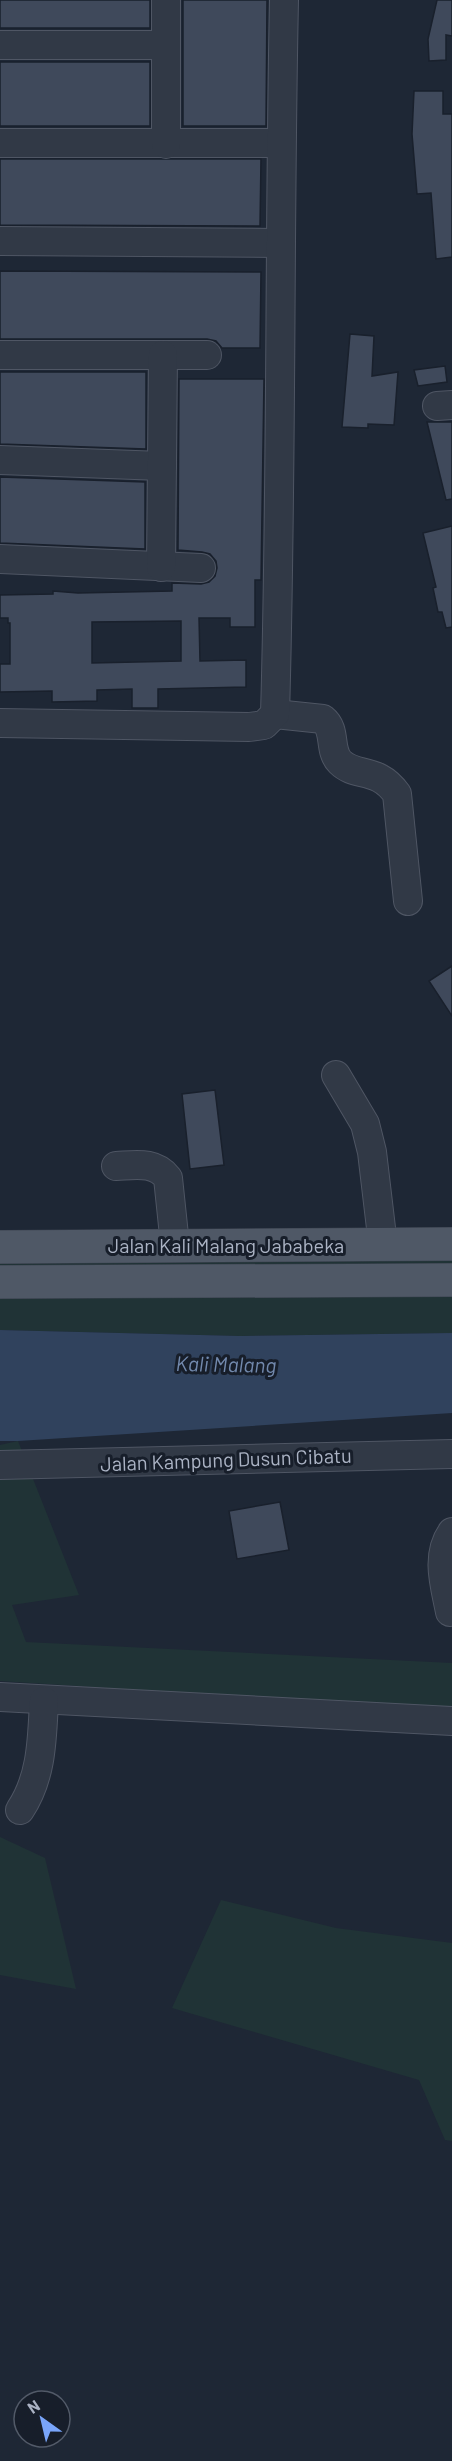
<svg xmlns="http://www.w3.org/2000/svg" width="452" height="2461" viewBox="0 0 452 2461" font-family="Barlow,sans-serif">
	<rect width="100%" height="100%" fill="#1e2735"/>
	<g fill="#203336">
		<path d="M452 1245V1333L240 1336 0 1330V1247Z"/>
		<path d="M18 1441 79 1595 12 1605 26 1642 452 1663V1710L0 1681V1445Z"/>
		<path d="M0 1837 45 1858 76 1989 0 1975Z"/>
		<path d="M221 1900 336 1928 452 1943V2141L445 2140 419 2080 172 2008Z"/>
	</g>
	<path fill="#30425d" d="M0 1330 240 1336 452 1333V1413L18 1441H0Z"/>
	<g fill="#3f495b" stroke="#19202c" stroke-width="1.5" fill-rule="evenodd">
		<rect x="0" y="0" width="150" height="28"/>
		<path d="M183 0H267L266 126H183Z"/>
		<path d="M437 0H452V36L446 35V60L429 61 428 39Z"/>
		<rect x="0" y="62" width="150" height="64"/>
		<path d="M414 91H443V114H452V257L436 259 431 193 417 194 412 134Z"/>
		<path d="M0 159H261L260 226 0 225Z"/>
		<path d="M0 271 261 272 260 348H222L216 341 207 339H0Z"/>
		<path d="M350 334 374 336 372 376 398 372 394 425 368 424V428L342 427Z"/>
		<path d="M445 366 447 382 418 386 414 370Z"/>
		<path d="M0 372H146V449L0 444Z"/>
		<path d="M179 379H264L261 580H255V627H230V618H199L200 661 246 660V687L158 689V708H132V689L97 690V701L52 702V691L0 692V664H10V623H8V618H0V595L53 594V591L78 593 172 591V583L201 584 209 582 215 576 217 568 216 561 210 554 202 552 178 550ZM181 621V661L92 663V622Z"/>
		<path d="M427 422H452V499L446 500Z"/>
		<path d="M0 477 145 482V549L0 543Z"/>
		<path d="M452 526V627L446 628 442 612H438L433 588 436 587 423 533Z"/>
		<path d="M452 966V1016L429 981Z"/>
		<path d="M215 1090 224 1165 190 1169 182 1094Z"/>
		<path d="M280 1502 289 1550 237 1559 229 1511Z"/>
	</g>
	<g fill="none" stroke-linecap="round" stroke-linejoin="round">
		<defs>
			<g id="minor">
				<path d="M0 45H166"/>
				<path d="M0 143H281"/>
				<path d="M166 144V0"/>
				<path d="M0 241 279 243"/>
				<path d="M0 355H207"/>
				<path d="M437 406 452 405"/>
				<path d="M0 460 162 466"/>
				<path d="M0 559 201 568"/>
				<path d="M161 567 163 355"/>
				<path d="M275 714 323 719C337 730 328 750 340 762 356 778 377 766 397 794L408 901"/>
				<path d="M0 723 249 727 264 725 275 714C282 476 279 238 284 0"/>
				<path d="M336 1075 365 1124 372 1152 383 1245"/>
				<path d="M116 1166C136 1165 155 1161 168 1178L175 1245"/>
				<path d="M0 1465 452 1454"/>
				<path d="M450 1612C445 1586 435 1556 452 1532"/>
				<path d="M0 1697 452 1721"/>
				<path d="M20 1810C42 1777 42 1739 44 1701"/>
			</g>
			<g id="major">
				<path d="M0 1247 452 1244"/>
				<path d="M0 1282 452 1280"/>
			</g>
		</defs>
		<use href="#minor" stroke="#4f5664" stroke-width="30"/>
		<use href="#major" stroke="#3b424f" stroke-width="34"/>
		<use href="#minor" stroke="#313946" stroke-width="28"/>
		<use href="#major" stroke="#4f5866" stroke-width="33"/>
	</g>
	<g text-anchor="middle" stroke-width="6" stroke-linejoin="round" paint-order="stroke">
		<g font-size="20" fill="#abb3c4" stroke="#171e2a">
			<text x="226" y="1253">Jalan Kali Malang Jababeka</text>
			<text transform="translate(226 1460) rotate(-2)" y="7">Jalan Kampung Dusun Cibatu</text>
		</g>
		<g font-size="21" font-style="italic" fill="#7289ad" stroke="#171e2a">
			<text transform="translate(226 1365) rotate(1)" y="7">Kali Malang</text>
		</g>
	</g>
	<g transform="translate(42 2419) rotate(326)"><circle r="28" fill="#171e2a" stroke="#525a68" stroke-width="1.5"/>
	<path d="M0-4.5L10 22L0 15L-10 22Z" fill="#79a5fa"/>
	<text y="-9" font-size="16" font-weight="bold" text-anchor="middle" fill="#abb3c4">N</text>
	</g>
</svg>
